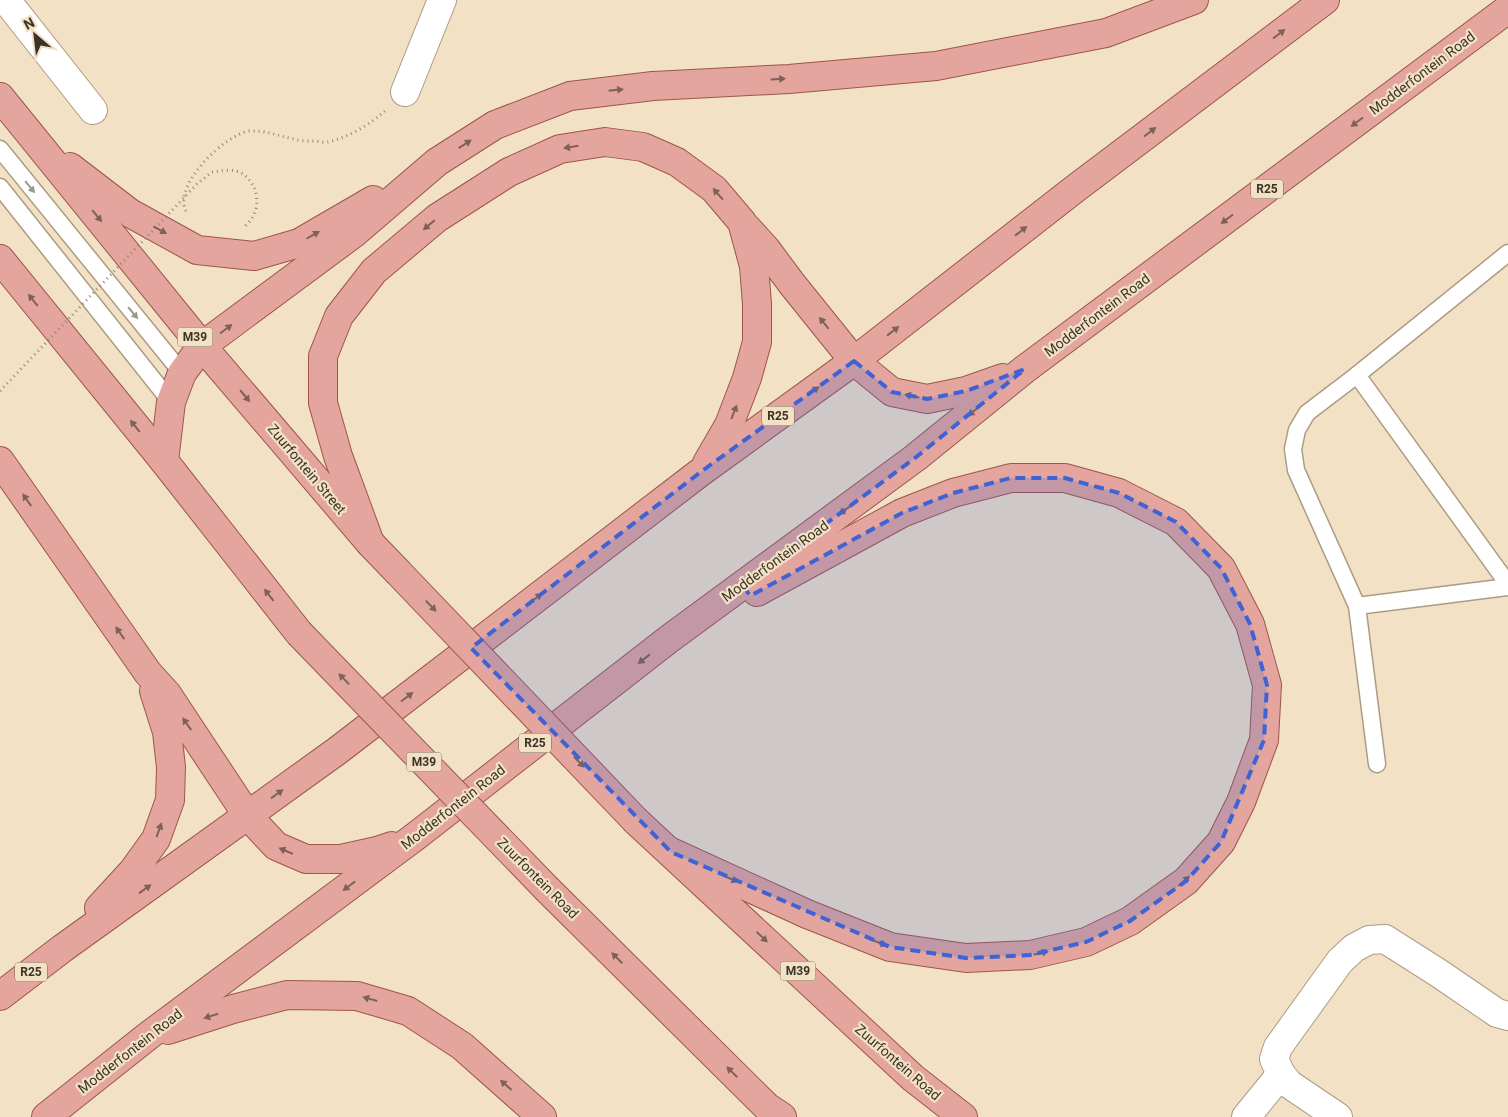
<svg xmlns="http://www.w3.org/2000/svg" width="1508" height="1117" viewBox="0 0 1508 1117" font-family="Roboto,sans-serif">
	<rect width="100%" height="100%" fill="#f3e1c6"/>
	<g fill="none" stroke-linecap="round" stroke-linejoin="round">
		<defs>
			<g id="lane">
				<path d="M0 149 182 373"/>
				<path d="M0 187 171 402"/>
				<path d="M1357 375 1508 584"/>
				<path d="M1357 606 1296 470 1293 449 1297 430 1307 413 1357 375 1508 253"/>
				<path d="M1377 764 1357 606 1508 587"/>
			</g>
			<g id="street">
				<path d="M6 0 93 110"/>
				<path d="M405 92 442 0"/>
				<path d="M1246 1117 1281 1074"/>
				<path d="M1338 1117 1289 1084 1281 1074 1274 1059 1278 1047 1340 961 1354 948 1369 940 1385 939 1440 974 1497 1013 1508 1016"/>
			</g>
			<g id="primary">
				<path d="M0 97 202 346 370 543 397 571"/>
				<path d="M70 167 130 213 197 250 254 256 299 243 373 200"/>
				<path d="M747 228 766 249 792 284 854 361 892 392 927 399 966 391 1003 378"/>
				<path d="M0 259 164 461 299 633"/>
				<path d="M0 461 148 673 167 694 247 815 276 846 306 859H341L377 851 392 846"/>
				<path d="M164 461 171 402 182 373 202 346 353 234 437 162 495 125 570 96 653 86 789 79 936 66 1106 33 1194 0"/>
				<path d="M370 543 338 456 323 403V356L339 316 374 271 437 218 509 172 560 149 605 142 643 147 677 162 714 189 742 222 754 266 757 304V342L747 378 729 425 707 463"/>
				<path d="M636 821 913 1078 963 1117"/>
				<path d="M671 852 807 914 890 947 966 958 1030 955 1086 942 1130 921 1186 881 1221 842 1241 802 1264 740 1267 685 1250 624 1221 568 1176 522 1119 493 1065 478H1011L953 493 902 513 757 592"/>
				<path d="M548 890 767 1107 782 1117"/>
				<path d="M99 908 133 871 156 839 170 800 171 767 167 732 154 691"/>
				<path d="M0 996 63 948 337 751 702 471 854 361 1076 188 1325 0"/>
				<path d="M168 1030 233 1009 287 995 357 996 408 1011 462 1046 542 1117"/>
				<path d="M46 1117 148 1036 416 836 669 639 915 458 1025 369 1508 9"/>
			</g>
		</defs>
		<use href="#lane" stroke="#ac9c82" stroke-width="19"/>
		<use href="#street" stroke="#ac9c82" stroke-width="30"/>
		<use href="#primary" stroke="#9c5649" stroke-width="30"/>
		<g stroke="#948875" stroke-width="3" stroke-dasharray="1 4" stroke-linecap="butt">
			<path d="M212 172C222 171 234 168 243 174 261 187 261 213 245 226"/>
			<path d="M186 211C172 185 226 134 249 131 266 130 278 136 294 139 300 141 307 141 313 141 318 141 324 143 328 142 349 137 369 125 385 111"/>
		</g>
		<use href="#lane" stroke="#fff" stroke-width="16"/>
		<use href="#street" stroke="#fff" stroke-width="28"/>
		<use href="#primary" stroke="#e3a59d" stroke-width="28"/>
		<defs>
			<g id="primary-bridge">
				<path d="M397 571 636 821"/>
				<path d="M299 633 548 890"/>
			</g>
		</defs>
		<use href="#primary-bridge" stroke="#9c5649" stroke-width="30" stroke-linecap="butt"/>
		<path stroke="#948875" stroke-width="3" stroke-dasharray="1 4" stroke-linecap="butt" d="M0 391 197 184 212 172"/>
		<use href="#primary-bridge" stroke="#e3a59d" stroke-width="28"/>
	</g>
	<defs><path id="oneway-solid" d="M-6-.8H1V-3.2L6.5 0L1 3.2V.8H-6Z" transform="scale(1.25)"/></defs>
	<g fill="#7e6157">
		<use href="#oneway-solid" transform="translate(1279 34) rotate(-37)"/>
		<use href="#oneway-solid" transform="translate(778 79) rotate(-3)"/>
		<use href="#oneway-solid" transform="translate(616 90) rotate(-6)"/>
		<use href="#oneway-solid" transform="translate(1357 122) rotate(143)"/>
		<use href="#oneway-solid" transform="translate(1150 132) rotate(-37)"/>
		<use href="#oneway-solid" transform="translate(465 144) rotate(-33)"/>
		<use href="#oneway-solid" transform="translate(571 147) rotate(171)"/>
		<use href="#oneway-solid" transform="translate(718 194) rotate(-131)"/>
		<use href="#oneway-solid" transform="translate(97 216) rotate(51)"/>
		<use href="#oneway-solid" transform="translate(1227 219) rotate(143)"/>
		<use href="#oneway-solid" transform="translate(429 225) rotate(140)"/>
		<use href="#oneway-solid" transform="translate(160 230) rotate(29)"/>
		<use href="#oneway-solid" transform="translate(1021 231) rotate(-38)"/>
		<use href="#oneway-solid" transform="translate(313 235) rotate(-30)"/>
		<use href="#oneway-solid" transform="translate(33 300) rotate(-129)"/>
		<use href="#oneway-solid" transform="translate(824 323) rotate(-129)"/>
		<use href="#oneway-solid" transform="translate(226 329) rotate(-37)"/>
		<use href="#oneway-solid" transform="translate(893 331) rotate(-38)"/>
		<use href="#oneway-solid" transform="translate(813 391) rotate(-36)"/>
		<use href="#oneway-solid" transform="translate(245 396) rotate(50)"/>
		<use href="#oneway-solid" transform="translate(912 396) rotate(-168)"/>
		<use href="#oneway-solid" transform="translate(974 411) rotate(141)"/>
		<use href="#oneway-solid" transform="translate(734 412) rotate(-69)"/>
		<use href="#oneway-solid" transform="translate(135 426) rotate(-129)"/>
		<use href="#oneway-solid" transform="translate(27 500) rotate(-125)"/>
		<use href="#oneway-solid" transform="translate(845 510) rotate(144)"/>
		<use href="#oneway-solid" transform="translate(269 595) rotate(-128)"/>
		<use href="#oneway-solid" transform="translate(536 598) rotate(-37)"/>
		<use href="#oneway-solid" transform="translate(431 606) rotate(46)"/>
		<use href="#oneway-solid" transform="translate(120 633) rotate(-125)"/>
		<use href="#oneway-solid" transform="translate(644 659) rotate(142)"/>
		<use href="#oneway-solid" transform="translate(344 679) rotate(-134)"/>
		<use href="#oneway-solid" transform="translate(407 697) rotate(-37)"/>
		<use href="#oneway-solid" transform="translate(187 724) rotate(-125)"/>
		<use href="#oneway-solid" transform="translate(579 762) rotate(46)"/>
		<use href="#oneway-solid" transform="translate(277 794) rotate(-36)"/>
		<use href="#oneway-solid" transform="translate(159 830) rotate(-70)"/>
		<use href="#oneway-solid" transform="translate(286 851) rotate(-157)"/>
		<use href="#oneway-solid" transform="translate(731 879) rotate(24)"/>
		<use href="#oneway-solid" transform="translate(1184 881) rotate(-41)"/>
		<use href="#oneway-solid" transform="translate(349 886) rotate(143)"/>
		<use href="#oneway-solid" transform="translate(145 889) rotate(-36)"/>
		<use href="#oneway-solid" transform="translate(762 937) rotate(43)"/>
		<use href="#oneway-solid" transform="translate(880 943) rotate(21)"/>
		<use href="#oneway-solid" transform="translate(1041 953) rotate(-13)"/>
		<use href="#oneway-solid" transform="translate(617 958) rotate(-135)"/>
		<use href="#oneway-solid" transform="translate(370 999) rotate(-164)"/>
		<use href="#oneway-solid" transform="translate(211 1016) rotate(162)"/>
		<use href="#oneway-solid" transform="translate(732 1072) rotate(-135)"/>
		<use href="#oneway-solid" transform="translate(506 1085) rotate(-139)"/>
	</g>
	<g fill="#9c9994">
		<use href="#oneway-solid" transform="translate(30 187) rotate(51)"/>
		<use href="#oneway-solid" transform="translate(133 313) rotate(50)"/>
	</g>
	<path fill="#3f62d4" fill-opacity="0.2" stroke="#3f62d4" stroke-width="4" stroke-dasharray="10 6" stroke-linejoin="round" d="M854 361 892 392 927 399 966 391 1025 369 915 458 743 585 750 596 902 513 953 493 1011 478H1065L1119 493 1176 522 1221 568 1250 624 1267 685 1264 740 1221 842 1186 881 1130 921 1086 942 1030 955 966 958 890 947 671 852 471 648 702 471Z"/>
	<g text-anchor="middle" stroke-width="4.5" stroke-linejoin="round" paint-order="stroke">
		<g fill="#f3e1c6" stroke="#726757" stroke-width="1">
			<rect x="1251" y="179.5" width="32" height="19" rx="4"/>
			<rect x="177.5" y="327.5" width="35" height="19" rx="4"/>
			<rect x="762" y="406.5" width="32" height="19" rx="4"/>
			<rect x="519" y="733.5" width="32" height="19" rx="4"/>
			<rect x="406.5" y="752.5" width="35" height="19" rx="4"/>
			<rect x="780.5" y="961.5" width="35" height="19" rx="4"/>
			<rect x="15" y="962.5" width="32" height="19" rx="4"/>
		</g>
		<g font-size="12" font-weight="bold" fill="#3a3328">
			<text x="1267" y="193">R25</text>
			<text x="195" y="341">M39</text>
			<text x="778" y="420">R25</text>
			<text x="535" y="747">R25</text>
			<text x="424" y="766">M39</text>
			<text x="798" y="975">M39</text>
			<text x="31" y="976">R25</text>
		</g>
		<g font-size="14" fill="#3a3328" stroke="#f3e1c6">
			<text transform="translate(1422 73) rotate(-37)" y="5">Modderfontein Road</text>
			<text transform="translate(1097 315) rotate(-37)" y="5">Modderfontein Road</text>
			<text transform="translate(307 469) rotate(50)" y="5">Zuurfontein Street</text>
			<text transform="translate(775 561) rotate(-36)" y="5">Modderfontein Road</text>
			<text transform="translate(453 807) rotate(-38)" y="5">Modderfontein Road</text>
			<text transform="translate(538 878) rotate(45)" y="5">Zuurfontein Road</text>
			<text transform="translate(130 1051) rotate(-38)" y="5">Modderfontein Road</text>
			<text transform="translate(898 1062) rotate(41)" y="5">Zuurfontein Road</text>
		</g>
	</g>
	<g transform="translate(35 35) rotate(332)" stroke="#f3e1c6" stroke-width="4" paint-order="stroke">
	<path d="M0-4L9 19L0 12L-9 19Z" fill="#3a3328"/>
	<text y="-8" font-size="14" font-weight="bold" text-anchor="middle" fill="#3a3328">N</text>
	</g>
</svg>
